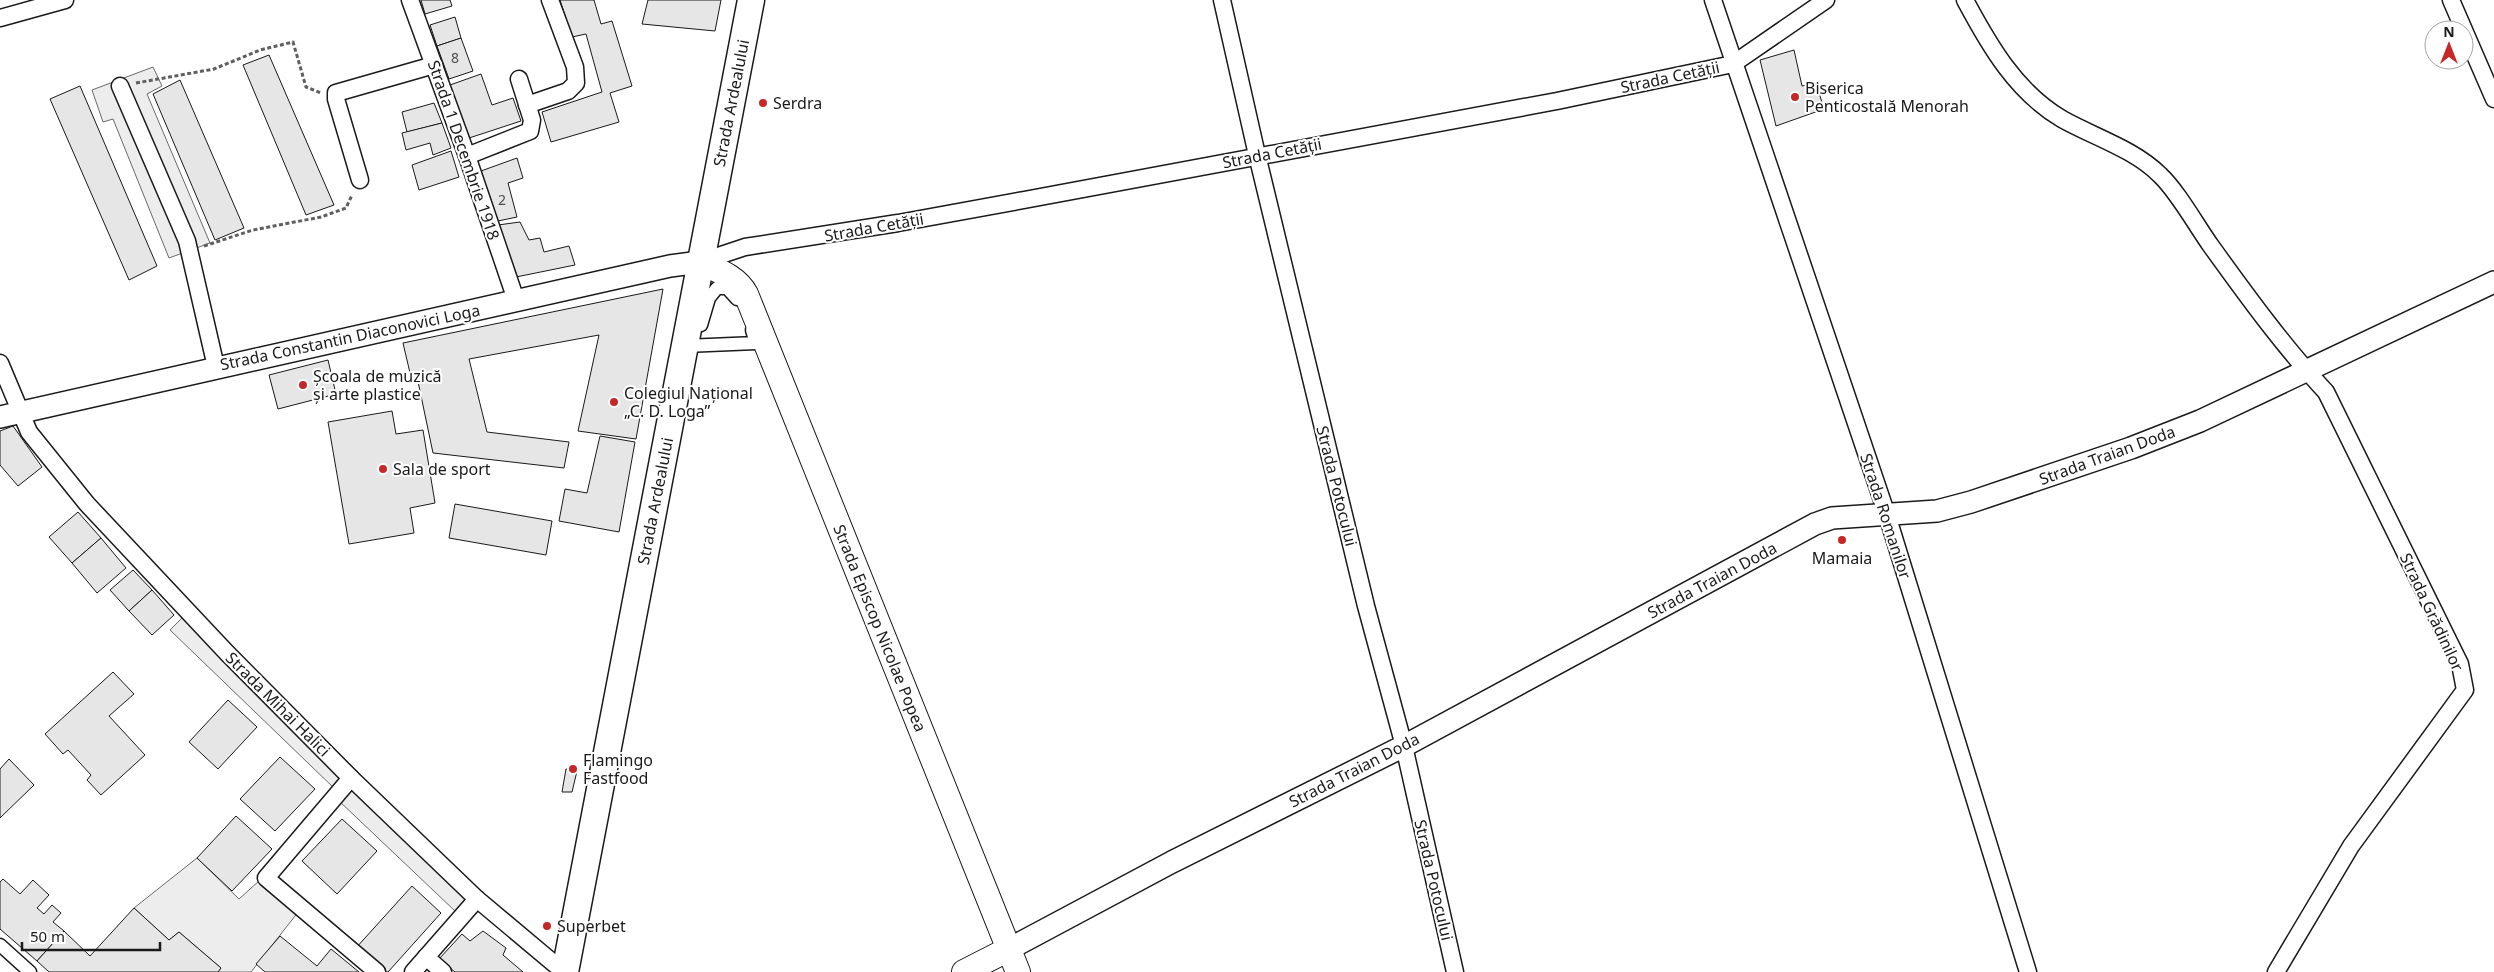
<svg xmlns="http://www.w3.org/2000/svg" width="2494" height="972" viewBox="0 0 2494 972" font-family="'Noto Sans',sans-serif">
	<rect width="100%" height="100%" fill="#fff"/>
	<g fill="#ededed" stroke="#6a6a6a">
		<path d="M153 67 162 86 147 94 210 243 169 258 113 119 103 122 92 90Z"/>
		<path d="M182 618 347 778 336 790 170 630Z"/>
		<path d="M350 788 466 899 455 911 338 800Z"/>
		<path d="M197 858 239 899 260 880 299 911 251 972H218L221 968 179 932 169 940 134 908Z"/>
	</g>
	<g fill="#e6e6e6" stroke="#1a1a1a">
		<path d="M421 0H450L452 6 425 14Z"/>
		<path d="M560 0H594L601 24 612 21 632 86 610 93 619 122 551 142 542 112 602 92 586 34 572 37Z"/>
		<path d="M648 0H721L715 31 642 24Z"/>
		<path d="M455 17 461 38 437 46 430 25Z"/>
		<path d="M461 38 473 71 449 79 437 46Z"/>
		<path d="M1794 50 1802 86 1816 83 1824 109 1776 126 1760 60Z"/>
		<path d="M269 55 334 205 306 215 243 65Z"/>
		<path d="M481 74 492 105 513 98 521 121 466 139 450 85Z"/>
		<path d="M180 80 244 228 215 240 153 94Z"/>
		<path d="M80 86 157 266 129 280 50 99Z"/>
		<path d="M434 103 442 123 407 132 402 112Z"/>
		<path d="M442 123 451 148 433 155 430 143 406 150 402 133Z"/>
		<path d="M451 151 459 177 419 190 412 165Z"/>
		<path d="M517 158 523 178 508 183 517 217 498 221 481 171Z"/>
		<path d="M520 222 529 240 540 238 544 252 569 246 575 265 516 277 498 225Z"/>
		<path d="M663 289 636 439 578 431 599 335 469 359 487 432 569 442 564 468 433 453 416 372 410 373 403 343Z"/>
		<path d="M328 360 336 394 278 409 269 375Z"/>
		<path d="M392 411 396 434 423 430 435 503 410 508 414 533 349 544 328 422Z"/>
		<path d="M13 426 42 467 18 486 0 465V431Z"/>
		<path d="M600 436 635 442 619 532 559 521 565 489 587 493Z"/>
		<path d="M455 504 552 521 546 555 449 538Z"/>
		<path d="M78 512 101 538 72 563 49 537Z"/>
		<path d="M101 538 126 568 97 593 72 563Z"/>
		<path d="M133 570 152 590 129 611 110 590Z"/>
		<path d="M152 590 174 615 152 635 129 611Z"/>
		<path d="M113 672 134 694 109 716 145 755 101 795 87 780 91 775 68 750 63 754 45 734Z"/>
		<path d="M228 700 257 727 218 769 189 742Z"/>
		<path d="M280 757 315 789 275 831 240 799Z"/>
		<path d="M9 759 34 785 0 818V769Z"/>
		<path d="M566 769 577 771 572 792H562Z"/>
		<path d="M236 816 272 849 232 891 197 858Z"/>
		<path d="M342 819 377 851 337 894 302 861Z"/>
		<path d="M3 879 20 894 33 880 49 895 37 908 44 914 52 905 61 913 53 922 64 931 37 961 0 929V882Z"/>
		<path d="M412 886 441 913 388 972H380L355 949Z"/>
		<path d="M134 908 169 940 179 932 221 968 218 972H49L37 961 64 931 90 956Z"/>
		<path d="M483 931 506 948 503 955 523 972H455L439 959 462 934 470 941Z"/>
		<path d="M280 936 317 966 331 949 359 972H265L256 964Z"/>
	</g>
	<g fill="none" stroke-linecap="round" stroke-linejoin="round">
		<defs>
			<g id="pedestrian">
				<path d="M701 325 709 298 717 288H727L737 299"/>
				<path d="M685 346 756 343 752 330"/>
				<path d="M0 945 30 972"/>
			</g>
			<g id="minor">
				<path d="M410 0 467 156 516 300"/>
				<path d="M1222 0 1257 155 1366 606 1404 746 1455 972"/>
				<path d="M1713 0 1887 515 2028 972"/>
				<path d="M1965 0C1989 45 2016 92 2062 119 2094 137 2134 149 2160 175 2178 192 2196 225 2211 246 2247 296 2284 347 2326 392L2460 664 2465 690 2351 846 2276 972"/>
				<path d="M2451 0 2494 99"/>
				<path d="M0 18 65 0"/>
				<path d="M120 86 187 241 216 367"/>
				<path d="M527 105 568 91 576 83 575 67 550 0"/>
				<path d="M467 156 530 131 532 120 519 79"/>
				<path d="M360 180 336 99V93L434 65"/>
				<path d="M700 262 745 247 898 223 1024 200 1557 101 1733 64 1826 0"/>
				<path d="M0 363 29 432 87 504 227 653 351 778 477 899 564 972"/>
				<path d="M351 778 266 878 377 972"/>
				<path d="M426 957 443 972"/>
				<path d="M413 972 477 899"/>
			</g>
			<g id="tertiary">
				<path d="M0 417 670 266 700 262"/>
				<path d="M1009 949 1172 862 1404 746 1815 524 1832 518 1937 511 1971 502 2131 448 2200 421 2494 282"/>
			</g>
			<g id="secondary">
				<path d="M700 262C717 270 737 277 746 294L1018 972"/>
				<path d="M964 972 1009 949"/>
			</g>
			<path id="primary" d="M565 972 751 0"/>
		</defs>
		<use href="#pedestrian" stroke="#1a1a1a" stroke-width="15"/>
		<use href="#minor" stroke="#1a1a1a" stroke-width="19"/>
		<use href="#tertiary" stroke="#1a1a1a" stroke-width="24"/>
		<use href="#secondary" stroke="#1a1a1a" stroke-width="26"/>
		<use href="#primary" stroke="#1a1a1a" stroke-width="29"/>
		<g stroke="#5f5f5f" stroke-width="3" stroke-dasharray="4 2.5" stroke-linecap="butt">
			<path d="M136 83 214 69 260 50 293 42 306 87 321 93"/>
			<path d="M204 246 253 230 321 217 346 208 352 195"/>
		</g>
		<use href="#pedestrian" stroke="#fff" stroke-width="12"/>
		<use href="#minor" stroke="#fff" stroke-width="16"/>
		<use href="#tertiary" stroke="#fff" stroke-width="21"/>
		<use href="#secondary" stroke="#fff" stroke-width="24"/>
		<use href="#primary" stroke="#fff" stroke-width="26"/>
	</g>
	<g fill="#c62828" stroke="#fff" stroke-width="2">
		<circle cx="1795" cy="97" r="5"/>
		<circle cx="763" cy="103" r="5"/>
		<circle cx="303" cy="385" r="5"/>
		<circle cx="614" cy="402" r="5"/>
		<circle cx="383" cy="469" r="5"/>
		<circle cx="1842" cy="540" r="5"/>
		<circle cx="573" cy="769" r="5"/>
		<circle cx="547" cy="926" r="5"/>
	</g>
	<g text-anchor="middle" stroke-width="4" stroke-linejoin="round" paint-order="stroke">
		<g font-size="14" fill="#4d4d4d">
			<text x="455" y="63">8</text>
			<text x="502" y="205">2</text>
		</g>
		<g font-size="16" fill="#1a1a1a" stroke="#fff">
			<text transform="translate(1670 77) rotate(-12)" y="6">Strada Cetății</text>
			<text transform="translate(731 103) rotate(-79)" y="6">Strada Ardealului</text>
			<text transform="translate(464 150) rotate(71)" y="6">Strada 1 Decembrie 1918</text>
			<text transform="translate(1272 153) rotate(-11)" y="6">Strada Cetății</text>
			<text transform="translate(874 227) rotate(-10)" y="6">Strada Cetății</text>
			<text transform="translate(350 337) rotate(-12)" y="6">Strada Constantin Diaconovici Loga</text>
			<text transform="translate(2107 455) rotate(-20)" y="6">Strada Traian Doda</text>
			<text transform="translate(1337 486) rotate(76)" y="6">Strada Potocului</text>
			<text transform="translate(655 501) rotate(-79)" y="6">Strada Ardealului</text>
			<text transform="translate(1886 516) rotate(72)" y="6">Strada Romanilor</text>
			<text transform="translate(1712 580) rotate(-28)" y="6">Strada Traian Doda</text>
			<text transform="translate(2432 612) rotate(65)" y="6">Strada Grădinilor</text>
			<text transform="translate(880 628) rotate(68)" y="6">Strada Episcop Nicolae Popea</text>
			<text transform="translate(278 704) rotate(45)" y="6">Strada Mihai Halici</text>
			<text transform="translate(1354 770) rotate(-27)" y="6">Strada Traian Doda</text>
			<text transform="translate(1434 880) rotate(77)" y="6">Strada Potocului</text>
		</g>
		<g font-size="16" fill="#1a1a1a" stroke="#fff" text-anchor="start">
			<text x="1805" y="94">Biserica<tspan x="1805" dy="18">Penticostală Menorah</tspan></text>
			<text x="773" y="109">Serdra</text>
			<text x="313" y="382">Școala de muzică<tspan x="313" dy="18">și arte plastice</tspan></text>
			<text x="624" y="399">Colegiul Național<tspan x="624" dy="18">„C. D. Loga”</tspan></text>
			<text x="393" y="475">Sala de sport</text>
			<text x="1842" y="564" text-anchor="middle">Mamaia</text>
			<text x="583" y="766">Flamingo<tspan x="583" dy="18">Fastfood</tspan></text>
			<text x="557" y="932">Superbet</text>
		</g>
	</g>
	<g transform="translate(2449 45)"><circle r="24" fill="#ffffff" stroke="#a3a3a3"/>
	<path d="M0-4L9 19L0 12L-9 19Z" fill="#c62828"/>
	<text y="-8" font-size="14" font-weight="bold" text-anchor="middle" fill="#1a1a1a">N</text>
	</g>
	<path d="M22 942v8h138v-8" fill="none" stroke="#1a1a1a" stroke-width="2.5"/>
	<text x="30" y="942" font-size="15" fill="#1a1a1a" stroke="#ffffff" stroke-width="4" paint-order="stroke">50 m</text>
</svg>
